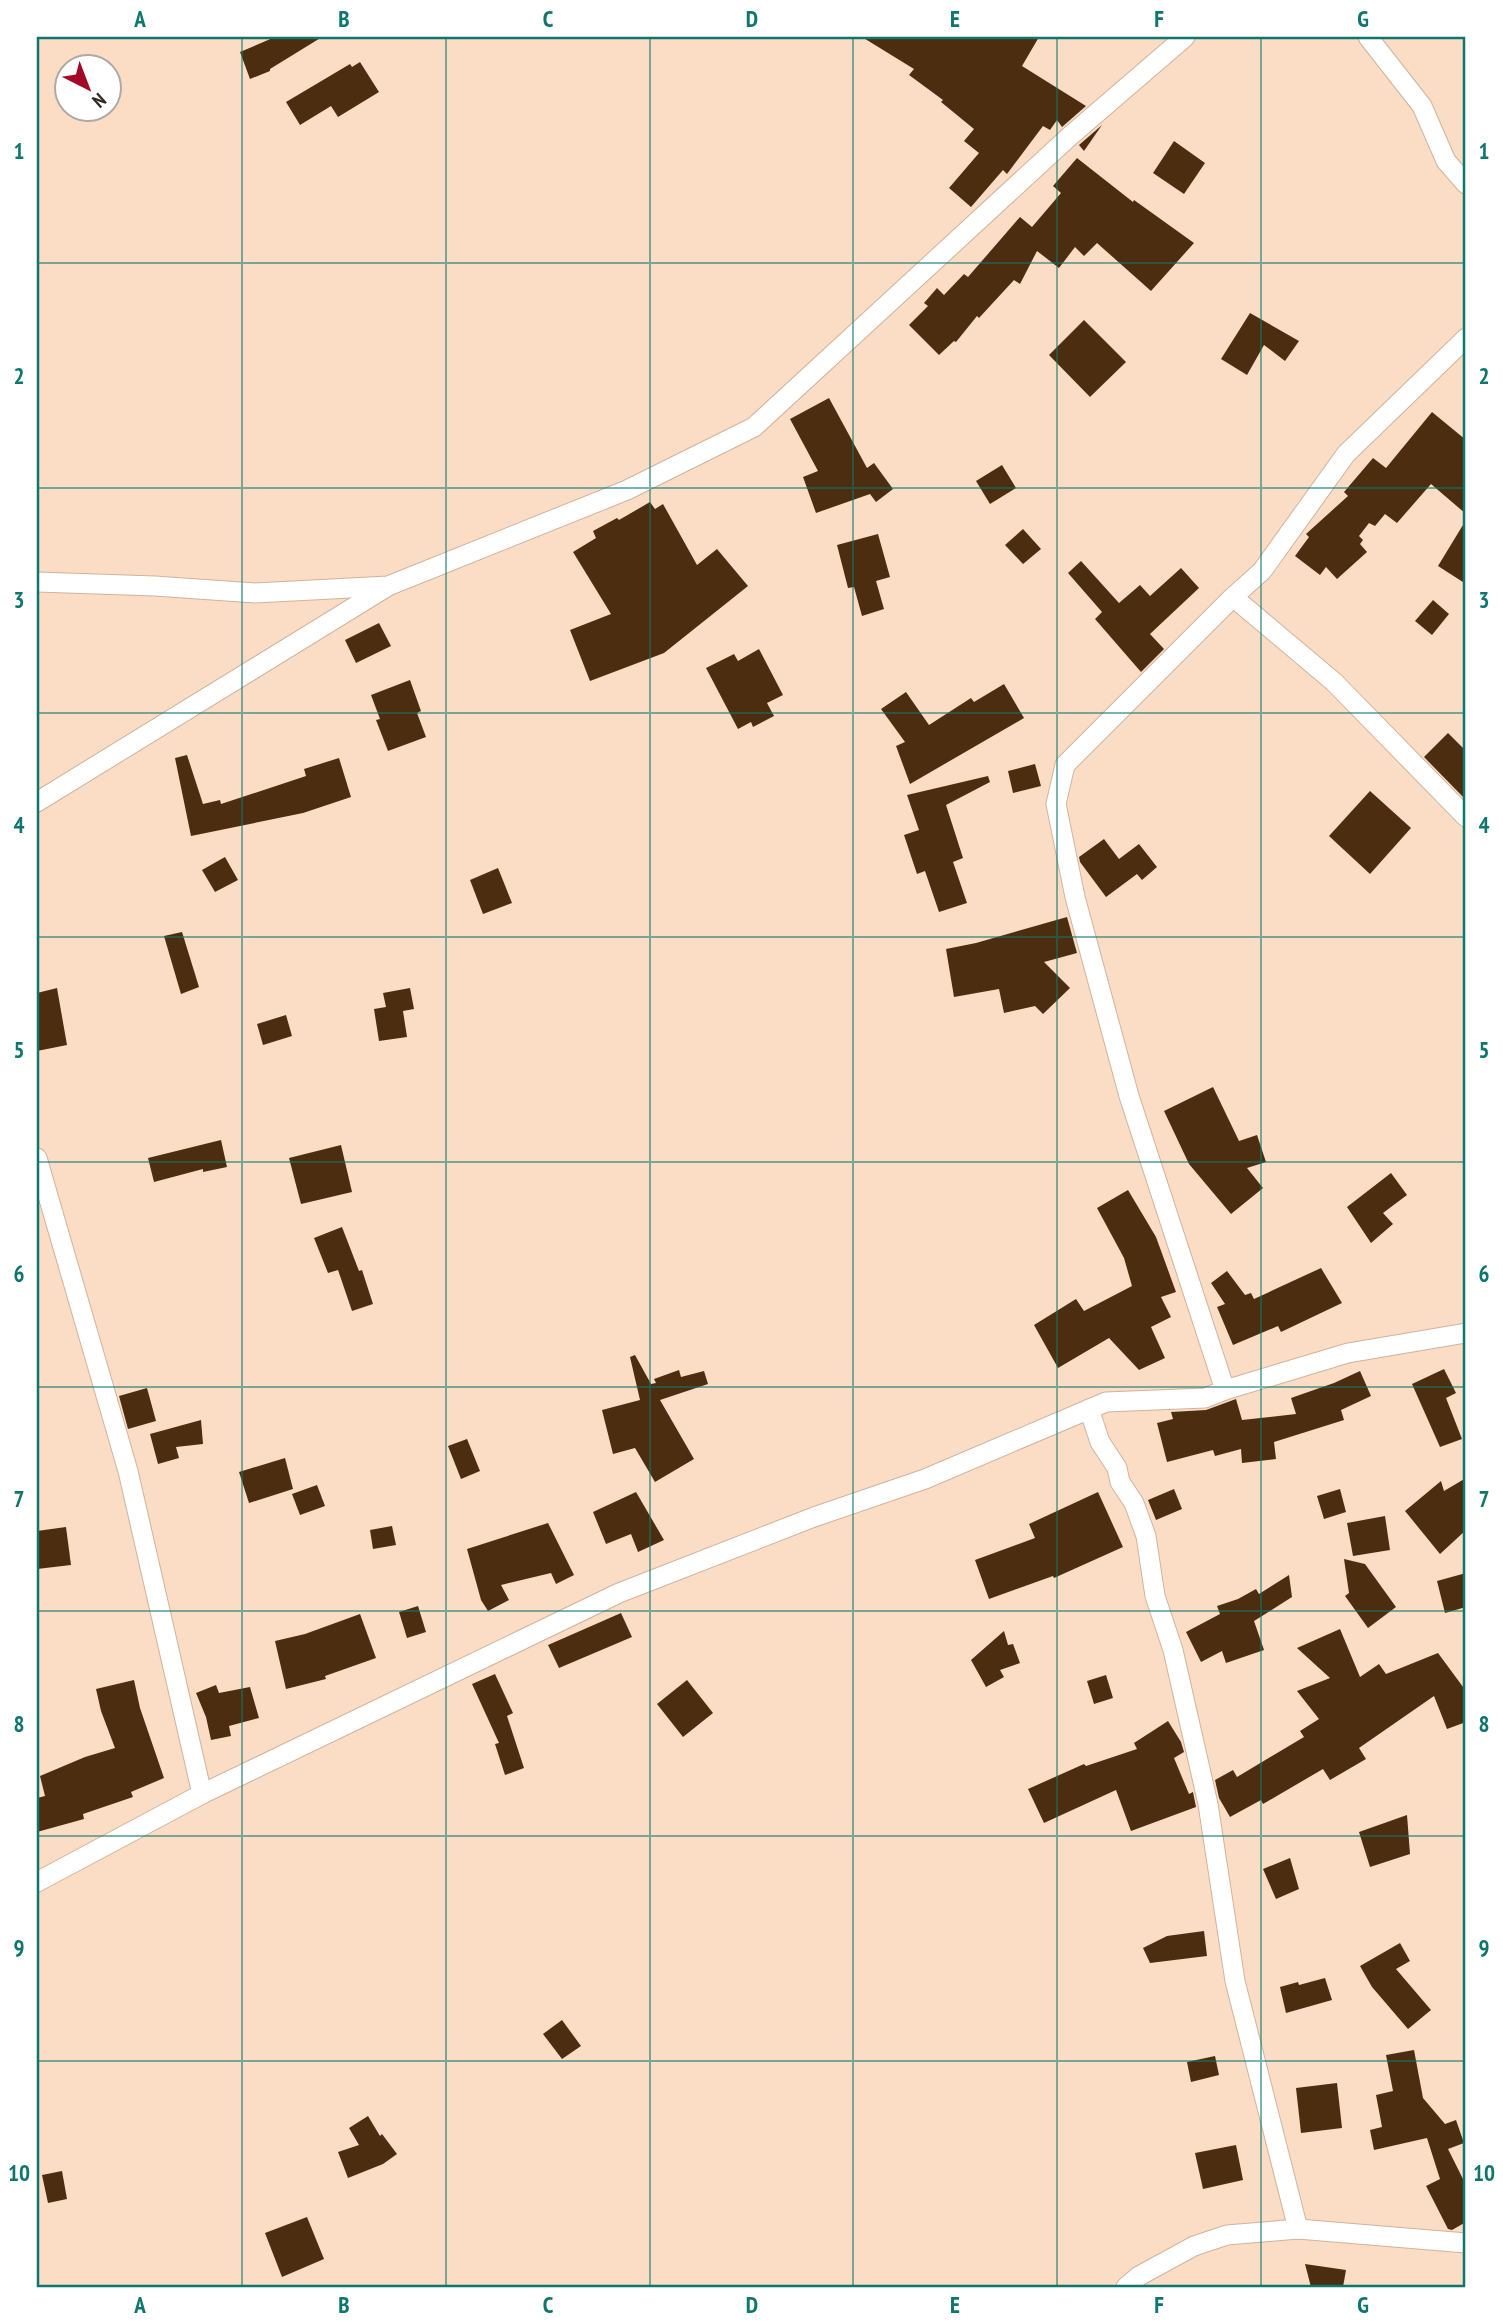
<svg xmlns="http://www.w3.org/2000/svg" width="1503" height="2324" viewBox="0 0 1503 2324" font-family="'PT Sans Narrow',sans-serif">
	<rect width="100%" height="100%" fill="#fbddc6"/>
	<g fill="#4c2d0f">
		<path d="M275 37H322L270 69V71L250 79 240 52Z"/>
		<path d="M862 37H1039L1022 66 1086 106 1062 127 1057 120 1050 130 1043 126 1007 174 1003 170 971 207 949 188 979 153 964 141 974 129 941 102 943 100 909 75 914 69Z"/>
		<path d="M360 62 379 92 338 117 331 106 300 125 286 102 350 64 352 67Z"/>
		<path d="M1102 125 1084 151 1079 145Z"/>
		<path d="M1174 141 1205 163 1184 194 1153 173Z"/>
		<path d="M1077 158 1133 202 1134 200 1194 243 1151 291 1097 243 1084 256 1075 247 1059 268 1037 251 1020 284 1014 280 979 318 977 316 956 342 954 341 939 355 909 325 928 306 924 303 937 288 944 295 964 274 968 277 1020 217 1032 227 1061 193 1053 186Z"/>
		<path d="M1250 313 1299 341 1285 361 1264 345 1247 375 1221 359Z"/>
		<path d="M1084 320 1126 362 1090 397 1049 355Z"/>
		<path d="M829 398 867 468 874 463 893 489 876 502 870 494 816 513 803 477 818 471 790 419Z"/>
		<path d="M1432 412 1466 440V514L1431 484 1397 523 1385 514 1375 526 1369 523 1359 536 1363 540 1360 544 1367 552 1337 579 1326 567 1320 575 1295 556 1309 537 1306 534 1348 496 1344 492 1373 458 1386 468Z"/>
		<path d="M1002 465 1016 488 990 504 976 481Z"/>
		<path d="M650 502 655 509 663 504 697 565 717 549 748 586 664 653 590 681 570 630 611 614 573 552 596 538 593 531 617 518 619 520Z"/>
		<path d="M1466 520V584L1438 566Z"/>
		<path d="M1023 529 1041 549 1023 564 1005 545Z"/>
		<path d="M878 534 890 577 876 581 884 609 862 616 854 587 848 588 837 545Z"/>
		<path d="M1081 561 1119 603 1140 585 1150 596 1181 568 1199 588 1150 634 1164 649 1141 672 1095 619 1102 612 1068 573Z"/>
		<path d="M1433 600 1449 614 1432 635 1415 621Z"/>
		<path d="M379 623 391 646 356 663 345 640Z"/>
		<path d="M759 649 783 695 767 703 774 716 753 727 751 722 738 729 706 668 734 654 738 661Z"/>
		<path d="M410 680 421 711 417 713 426 737 388 751 376 720 380 719 371 695Z"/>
		<path d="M1004 684 1024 718 910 784 896 746 905 742 881 709 906 692 929 725 971 698 974 702Z"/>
		<path d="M1448 733 1466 751V800L1424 757Z"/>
		<path d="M187 755 203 804 220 800 221 804 306 776 304 769 339 758 351 797 303 813 191 836 175 758Z"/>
		<path d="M1035 764 1041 786 1013 793 1008 771Z"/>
		<path d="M988 776 990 782 946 805 963 858 953 862 967 903 939 912 925 871 917 874 904 835 919 830 907 795Z"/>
		<path d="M1370 791 1411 828 1370 874 1329 836Z"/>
		<path d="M1104 839 1119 859 1139 844 1157 867 1142 880 1137 874 1106 897 1080 862 1079 857Z"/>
		<path d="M225 857 238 880 215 892 202 870Z"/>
		<path d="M498 868 512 903 483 914 470 880Z"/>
		<path d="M1067 917 1077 953 1044 962 1070 988 1043 1014 1035 1006 1004 1013 999 989 954 997 946 949 976 943Z"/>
		<path d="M182 932 199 987 181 994 164 936Z"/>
		<path d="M57 988 67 1045 37 1051V993Z"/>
		<path d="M410 988 414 1009 403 1011 407 1037 379 1041 374 1009 386 1007 383 993Z"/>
		<path d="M286 1015 292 1036 263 1045 257 1024Z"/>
		<path d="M1213 1087 1239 1141 1257 1135 1266 1162 1247 1168 1263 1188 1231 1214 1189 1164 1164 1111Z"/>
		<path d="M221 1140 227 1167 203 1172V1169L154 1182 148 1158Z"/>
		<path d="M341 1145 352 1192 301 1204 289 1158Z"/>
		<path d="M1391 1173 1407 1195 1383 1213 1393 1224 1371 1243 1347 1207Z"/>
		<path d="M1128 1190 1156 1237 1176 1292 1161 1297 1171 1317 1151 1327 1165 1358 1139 1370 1109 1338 1058 1368 1034 1325 1076 1299 1084 1311 1132 1286 1124 1258 1097 1208Z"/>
		<path d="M342 1227 359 1271 362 1270 373 1304 352 1311 338 1270 328 1273 314 1238Z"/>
		<path d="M1321 1268 1342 1303 1281 1332 1278 1326 1233 1345 1217 1307 1225 1304 1211 1283 1227 1271 1245 1295 1251 1293 1254 1299Z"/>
		<path d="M635 1355 651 1384 656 1383 654 1379 679 1370 681 1377 704 1371 708 1384 660 1400 694 1459 655 1482 635 1448 613 1454 602 1410 640 1400 630 1357Z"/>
		<path d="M1444 1369 1456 1393 1446 1398 1462 1439 1440 1447 1412 1384Z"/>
		<path d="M1360 1371 1371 1396 1341 1410 1344 1420 1274 1442 1276 1459 1242 1463 1241 1449 1215 1456 1213 1450 1167 1462 1157 1423 1173 1419 1171 1412 1206 1410 1236 1399 1242 1420 1296 1414 1291 1398 1334 1383Z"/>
		<path d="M147 1388 156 1421 128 1429 119 1396Z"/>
		<path d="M201 1420 203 1444 176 1447 179 1458 158 1464 150 1434Z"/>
		<path d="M467 1439 480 1471 461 1479 448 1446Z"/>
		<path d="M285 1458 293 1489 249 1503 239 1472Z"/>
		<path d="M1466 1478V1530L1440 1554 1405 1511 1441 1481 1444 1491Z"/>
		<path d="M317 1485 325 1506 300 1515 292 1494Z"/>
		<path d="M1174 1489 1182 1509 1156 1520 1148 1500Z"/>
		<path d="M1340 1489 1346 1512 1324 1519 1317 1496Z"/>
		<path d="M636 1492 664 1540 638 1552 631 1534 606 1544 593 1512Z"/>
		<path d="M1098 1492 1123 1547 1054 1578 1053 1576 989 1599 975 1560 1035 1538 1029 1524Z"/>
		<path d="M1385 1516 1390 1550 1353 1556 1347 1523Z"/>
		<path d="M548 1523 574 1575 556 1584 551 1573 501 1585 509 1600 488 1611 481 1600 467 1549Z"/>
		<path d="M392 1526 396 1545 373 1549 370 1530Z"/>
		<path d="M66 1527 71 1565 37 1569V1531Z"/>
		<path d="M1344 1559 1365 1564 1396 1607 1368 1628 1345 1596 1349 1593Z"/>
		<path d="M1466 1573V1607L1445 1613 1437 1581Z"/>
		<path d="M1289 1575 1292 1597 1254 1621 1264 1650 1226 1663 1222 1651 1201 1662 1186 1632 1220 1614 1217 1606 1238 1599 1256 1589 1259 1594Z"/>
		<path d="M418 1606 426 1632 407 1638 399 1612Z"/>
		<path d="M621 1613 632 1637 559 1668 548 1645Z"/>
		<path d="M360 1614 376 1658 325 1676 326 1679 286 1689 275 1641 305 1634Z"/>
		<path d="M1340 1629 1360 1677 1379 1664 1386 1674 1438 1653 1466 1691V1722L1447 1729 1434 1696 1359 1748 1366 1759 1330 1780 1323 1769 1263 1804 1261 1800 1230 1817 1219 1798 1215 1780 1233 1770 1237 1777 1304 1737 1300 1731 1319 1719 1297 1691 1330 1678 1297 1648Z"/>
		<path d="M1004 1631 1008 1645 1013 1644 1020 1663 1000 1670 1004 1677 986 1687 971 1660Z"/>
		<path d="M495 1674 513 1713 507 1716 524 1768 505 1775 495 1744 499 1743 472 1684Z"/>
		<path d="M1106 1675 1113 1698 1094 1704 1087 1681Z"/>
		<path d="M134 1680 140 1708 164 1778 131 1792 133 1797 83 1814 84 1819 37 1832V1798L45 1796 40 1776 85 1757 115 1748 101 1711 96 1689Z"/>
		<path d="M687 1680 713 1713 683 1737 657 1704Z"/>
		<path d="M216 1685 219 1693 250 1687 259 1718 229 1726 231 1736 211 1740 206 1717 196 1693Z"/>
		<path d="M1168 1721 1181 1742 1184 1752 1174 1758 1189 1794 1193 1792 1196 1807 1131 1831 1116 1790 1044 1823 1028 1789 1084 1764 1086 1766 1137 1749 1134 1743Z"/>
		<path d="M1407 1815 1410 1854 1370 1867 1359 1832Z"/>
		<path d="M1290 1858 1299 1889 1276 1899 1263 1869Z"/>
		<path d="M1204 1931 1207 1956 1150 1963 1143 1948 1167 1936Z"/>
		<path d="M1400 1943 1410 1961 1396 1969 1431 2010 1408 2029 1372 1987 1360 1966Z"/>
		<path d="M1325 1978 1332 2000 1286 2013 1280 1987 1298 1982 1299 1985Z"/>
		<path d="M562 2020 581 2046 562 2059 543 2034Z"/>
		<path d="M1414 2050 1423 2098 1445 2124 1456 2120 1464 2143 1448 2149 1466 2185V2222L1452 2230 1448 2229 1426 2186 1440 2179 1427 2138 1374 2150 1370 2130 1382 2127 1376 2095 1393 2091 1386 2055Z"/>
		<path d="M1215 2056 1219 2075 1191 2082 1187 2062Z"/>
		<path d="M1337 2083 1342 2128 1301 2133 1296 2088Z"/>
		<path d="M368 2116 380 2136 382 2134 397 2154 383 2164 348 2178 338 2152 359 2145 349 2128Z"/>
		<path d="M1236 2145 1243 2180 1203 2189 1195 2153Z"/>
		<path d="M62 2171 67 2199 48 2203 42 2175Z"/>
		<path d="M307 2217 324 2259 282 2277 265 2233Z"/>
		<path d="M1305 2264 1346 2270 1343 2287H1311Z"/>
	</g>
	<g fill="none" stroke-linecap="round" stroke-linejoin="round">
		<defs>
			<g id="minor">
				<path d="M1368 37 1422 106 1446 161 1466 184"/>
				<path d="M37 582 155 586 255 593 388 586 627 490 754 427 1070 136 1185 37"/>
				<path d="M1233 597 1334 682 1466 817"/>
				<path d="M37 802 385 588"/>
				<path d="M37 1158 128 1471 202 1794"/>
				<path d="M1225 1390 1129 1096 1075 897 1056 804 1065 765 1233 597 1262 571 1346 454 1466 338"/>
				<path d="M1089 1409 1100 1442 1117 1468 1120 1482 1134 1503 1146 1536 1155 1596 1173 1650 1208 1804 1235 1981 1298 2229"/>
				<path d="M37 1882 202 1794 619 1593 814 1517 925 1479 1106 1402 1205 1398 1225 1390 1348 1353 1466 1333"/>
				<path d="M1126 2287 1139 2276 1194 2246 1227 2235 1298 2229 1466 2243"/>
			</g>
		</defs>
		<use href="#minor" stroke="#d0b39c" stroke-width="21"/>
		<use href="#minor" stroke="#fff" stroke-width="19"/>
	</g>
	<path fill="none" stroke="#0f766e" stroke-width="2" stroke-opacity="0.55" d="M242 37V2287M446 37V2287M650 37V2287M853 37V2287M1057 37V2287M1261 37V2287M37 263H1466M37 488H1466M37 713H1466M37 937H1466M37 1162H1466M37 1387H1466M37 1611H1466M37 1836H1466M37 2061H1466"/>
	<rect width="1503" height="2324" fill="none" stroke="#ffffff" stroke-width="77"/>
	<g transform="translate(88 88) rotate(138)"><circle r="33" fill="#ffffff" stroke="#aea9a6" stroke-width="2"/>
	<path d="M0-5L12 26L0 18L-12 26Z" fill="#a40828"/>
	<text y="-10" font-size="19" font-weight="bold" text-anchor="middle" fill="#342920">N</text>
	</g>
	<rect x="38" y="38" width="1426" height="2248" fill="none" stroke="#0f766e" stroke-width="2.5"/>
	<g font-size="23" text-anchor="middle" font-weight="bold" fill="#0f766e">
		<text x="140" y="27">A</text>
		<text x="344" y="27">B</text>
		<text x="548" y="27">C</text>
		<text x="752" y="27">D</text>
		<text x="955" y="27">E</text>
		<text x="1159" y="27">F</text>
		<text x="1363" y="27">G</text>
		<text x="19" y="159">1</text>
		<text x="1484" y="159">1</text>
		<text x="19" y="384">2</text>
		<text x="1484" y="384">2</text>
		<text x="19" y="608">3</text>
		<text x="1484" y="608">3</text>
		<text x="19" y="833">4</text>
		<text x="1484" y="833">4</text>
		<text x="19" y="1058">5</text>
		<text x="1484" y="1058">5</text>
		<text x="19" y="1282">6</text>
		<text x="1484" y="1282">6</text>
		<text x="19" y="1507">7</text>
		<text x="1484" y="1507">7</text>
		<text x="19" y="1732">8</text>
		<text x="1484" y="1732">8</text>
		<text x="19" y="1956">9</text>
		<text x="1484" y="1956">9</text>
		<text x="19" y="2181">10</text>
		<text x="1484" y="2181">10</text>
		<text x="140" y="2313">A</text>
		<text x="344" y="2313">B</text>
		<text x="548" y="2313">C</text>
		<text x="752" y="2313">D</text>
		<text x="955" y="2313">E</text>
		<text x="1159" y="2313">F</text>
		<text x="1363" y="2313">G</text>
	</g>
</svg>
